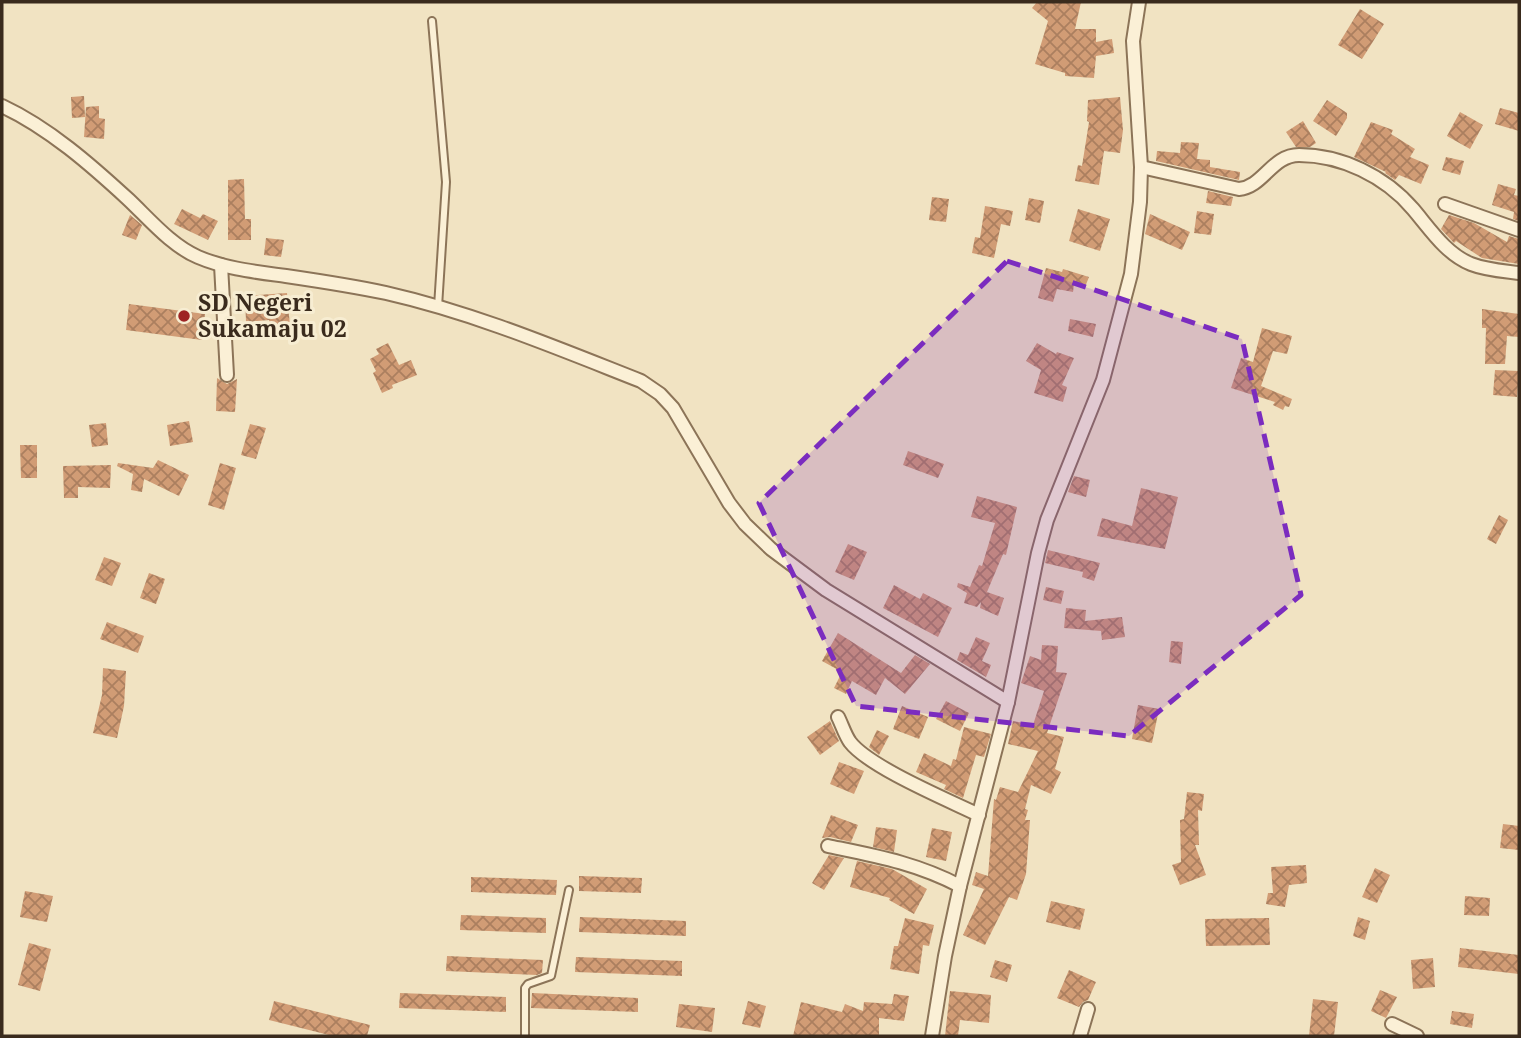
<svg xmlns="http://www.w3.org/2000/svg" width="1521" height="1038" viewBox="0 0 1521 1038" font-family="'Noto Serif',serif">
	<defs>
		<pattern id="building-cross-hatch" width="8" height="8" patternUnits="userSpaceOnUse" patternTransform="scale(1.75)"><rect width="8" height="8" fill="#d19c75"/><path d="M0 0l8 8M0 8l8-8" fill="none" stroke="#ab7f5f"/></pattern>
	</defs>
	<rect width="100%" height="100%" fill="#f1e3c2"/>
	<g fill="url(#building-cross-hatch)">
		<path d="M1037 2H1081L1075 29H1096V42L1112 39 1114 53 1096 56 1094 78 1065 76V73L1035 64 1048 21 1032 8Z"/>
		<path d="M1360 9 1384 24 1362 59 1338 45Z"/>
		<path d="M84 96 85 117 72 118 71 97Z"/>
		<path d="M1120 97 1123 130 1120 153 1104 151 1099 185 1075 181 1078 165 1082 166 1089 122 1087 121 1088 100Z"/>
		<path d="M1327 100 1347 113V118L1336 136 1313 121Z"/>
		<path d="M99 106V118L105 119 104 139 84 137 86 107Z"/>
		<path d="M1500 108 1519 113V131L1495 124Z"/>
		<path d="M1460 112 1483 125 1470 149 1447 136Z"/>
		<path d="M1303 121 1316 143 1310 147H1296L1286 132Z"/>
		<path d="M1371 122 1393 130 1391 134 1415 149 1410 157 1429 165 1421 184 1399 175 1395 180 1385 173 1386 172 1354 157Z"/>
		<path d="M1181 142 1199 143 1197 159 1210 160V167L1240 172 1239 180 1156 161 1157 151 1180 153Z"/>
		<path d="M1446 157 1464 161 1460 175 1442 170Z"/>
		<path d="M244 179 245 219H251V240H228V180Z"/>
		<path d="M1498 184 1516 189 1514 195 1519 196V221L1513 219 1514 212 1492 205Z"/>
		<path d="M1208 191 1233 197 1231 206 1206 203Z"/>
		<path d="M932 197 949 199 946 222 929 220Z"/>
		<path d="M1029 198 1044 201 1040 223 1025 220Z"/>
		<path d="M985 206 1013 211 1010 226 1001 224 994 258 972 253 975 237 980 238Z"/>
		<path d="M182 209 200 218 203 214 218 221 208 240 174 224Z"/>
		<path d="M1078 209 1110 219 1100 251 1069 241Z"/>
		<path d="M1197 211 1214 214 1211 235 1194 233Z"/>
		<path d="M1150 214 1190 232 1182 250 1145 234Z"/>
		<path d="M130 215 142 225 136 240 122 235Z"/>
		<path d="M1449 215 1474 223 1507 242 1509 236 1519 239V264L1482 258 1456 241 1454 243 1441 229Z"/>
		<path d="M266 238 284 240 281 257 264 255Z"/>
		<path d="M1046 268 1062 272 1063 269 1089 277 1085 287 1074 284 1073 292 1057 289 1053 302 1038 298Z"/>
		<path d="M287 293 290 326 270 328 269 320 246 322 245 296Z"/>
		<path d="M129 304 205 314 202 340 126 330Z"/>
		<path d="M1482 309 1519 314V337L1507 336 1505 364H1485L1486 328H1482Z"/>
		<path d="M1070 319 1096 324 1093 337 1068 331Z"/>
		<path d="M1262 328 1292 336 1287 354 1273 351 1261 386 1292 399 1289 407 1285 406 1283 410 1273 405 1275 402 1231 388 1241 358 1253 362Z"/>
		<path d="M388 343 399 365 411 360 417 375 392 385 393 388 382 393 373 373 376 371 370 359 379 354 376 349Z"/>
		<path d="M1037 343 1056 354 1057 352 1074 358 1062 385 1067 387 1063 402 1034 393 1041 370 1026 361Z"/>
		<path d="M1495 370 1519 371 1517 397 1493 395Z"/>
		<path d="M217 378 227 384 237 379 235 412 216 411Z"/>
		<path d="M189 421 193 442 170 446 167 425Z"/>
		<path d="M106 423 108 445 92 447 89 425Z"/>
		<path d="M250 424 266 428 256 459 241 455Z"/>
		<path d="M20 445H37V478H21Z"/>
		<path d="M908 451 944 464 938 478 903 465Z"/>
		<path d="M158 460 189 475 179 496 144 479 142 492 131 490 133 474 117 466 118 463 153 468Z"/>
		<path d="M220 463 236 468 224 510 208 505Z"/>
		<path d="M111 465 110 488 78 487V498H64L63 466Z"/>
		<path d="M1074 476 1090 480 1086 497 1068 492Z"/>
		<path d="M1141 488 1178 497 1165 549 1097 536 1102 518 1132 526Z"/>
		<path d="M977 496 1017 507 1006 555 1003 554 987 592 1004 598 998 616 980 608 981 602 977 607 964 603 967 593 957 587 958 583 970 587 979 565 982 566 995 523 971 517Z"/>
		<path d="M1499 515 1508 520 1496 544 1487 539Z"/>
		<path d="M848 544 867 552 854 580 835 572Z"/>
		<path d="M1048 550 1100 563 1094 581 1082 577 1083 572 1045 563Z"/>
		<path d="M104 557 121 563 112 586 95 580Z"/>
		<path d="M149 573 165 579 156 604 140 598Z"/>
		<path d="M894 585 920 599 923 593 952 608 938 637 883 608Z"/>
		<path d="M1046 587 1064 591 1061 604 1043 600Z"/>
		<path d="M1066 608 1086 610 1085 621 1122 617 1125 637 1102 640 1101 631 1064 628Z"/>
		<path d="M107 622 144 636 138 653 100 639Z"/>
		<path d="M838 633 901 673 915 655 930 664 905 694 885 678 876 695 852 681 846 694 834 688 842 672 822 661Z"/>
		<path d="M976 637 990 643 982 661 991 665 986 677 957 660 960 652 968 655Z"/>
		<path d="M1171 641 1183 642 1181 664 1169 662Z"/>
		<path d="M1042 645 1058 646 1056 672 1067 673 1047 733 1064 737 1055 769 1061 772 1051 794 1031 785 1025 809 1028 810 1025 820H1030L1026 874 1017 900 1009 897 985 945 963 935 984 889 972 885 976 872 988 876 994 799 996 800 1000 787 1018 792 1038 751 1008 744 1013 721 1033 725 1044 691 1021 683 1030 656 1041 660Z"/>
		<path d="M103 668 126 671 124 706 117 738 93 733 102 695Z"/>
		<path d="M946 701 969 713 960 731 936 719Z"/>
		<path d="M1138 705 1159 709 1152 743 1132 739Z"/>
		<path d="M902 706 928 717 919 739 893 729Z"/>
		<path d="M830 721 839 741 820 755 807 737Z"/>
		<path d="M964 727 991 734 984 757 976 755 963 798 944 789 946 785 916 772 924 753 951 766 953 759 956 760Z"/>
		<path d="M877 730 889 736 879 755 869 747Z"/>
		<path d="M839 762 864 771 854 794 830 784Z"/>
		<path d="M1187 792 1204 794 1202 811 1198 810 1199 845H1195L1206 875 1180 885 1172 865 1181 862 1180 820 1184 819Z"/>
		<path d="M831 815 858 825 851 842 830 837 822 838Z"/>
		<path d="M1503 824 1519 826V850L1500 848Z"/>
		<path d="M876 827 897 830 894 852 873 847Z"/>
		<path d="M932 828 952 832 946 861 926 857Z"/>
		<path d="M829 855 844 858 824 890 812 883Z"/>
		<path d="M857 861 892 869 927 889 914 914 889 900 890 898 850 887Z"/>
		<path d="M1306 865 1307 883 1289 885 1285 907 1266 904 1268 893H1273L1271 867Z"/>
		<path d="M1375 868 1390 875 1377 903 1362 897Z"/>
		<path d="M579 876 642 878 641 893 579 891Z"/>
		<path d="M471 877 557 880 556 895 471 892Z"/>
		<path d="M25 891 53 896 47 922 20 917Z"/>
		<path d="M1465 896 1490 898 1489 916 1464 915Z"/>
		<path d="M1051 901 1085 909 1080 930 1046 922Z"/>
		<path d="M461 915 546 918V933L460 930Z"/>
		<path d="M580 917 686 921V936L579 932Z"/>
		<path d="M1358 917 1370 921 1365 940 1353 936Z"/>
		<path d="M905 918 934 925 929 946 923 945 919 974 890 969 894 946H898Z"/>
		<path d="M1269 918 1270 945 1206 946 1205 919Z"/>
		<path d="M29 943 51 949 40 991 18 985Z"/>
		<path d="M1460 948 1519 955V974L1458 967Z"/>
		<path d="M447 956 543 960 542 973 537 975 446 971Z"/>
		<path d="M576 957 682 961V976L575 972Z"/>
		<path d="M1433 958 1435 987 1413 989 1411 960Z"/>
		<path d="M995 960 1012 965 1007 982 990 977Z"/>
		<path d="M1069 970 1096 982 1088 1000 1083 1002 1079 1007 1057 998Z"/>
		<path d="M1380 990 1397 997 1386 1018 1371 1011Z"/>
		<path d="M950 991 991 995 989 1023 960 1020 958 1036H945Z"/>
		<path d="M400 993 506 997V1012L399 1008Z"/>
		<path d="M532 993 638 998V1012L531 1008Z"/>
		<path d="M894 994 909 996 904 1021 879 1018V1036H793L801 1002 842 1012 845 1004 863 1011 864 1002 892 1004Z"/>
		<path d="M1313 999 1338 1002 1334 1036H1309Z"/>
		<path d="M274 1001 370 1025 367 1036H333L269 1020Z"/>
		<path d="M748 1001 766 1006 760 1028 742 1024Z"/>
		<path d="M679 1004 715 1008 712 1032 676 1027Z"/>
		<path d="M1452 1011 1474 1014 1472 1028 1450 1024Z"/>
	</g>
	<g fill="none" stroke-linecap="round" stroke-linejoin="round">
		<defs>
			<g id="service">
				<path d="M432 21 446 182 438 307"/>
				<path d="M525 1036V988L528 984 551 976 569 890"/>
			</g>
			<g id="minor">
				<path d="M2 106C49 128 91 165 129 200 150 220 172 246 198 257 226 269 257 272 286 276 320 281 353 286 386 293 474 313 557 348 641 381L660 394 673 408 729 503 745 524 771 549 826 590 1008 702"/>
				<path d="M1141 167 1239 189C1263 187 1272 155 1299 155 1341 155 1385 176 1413 209 1430 229 1446 254 1471 264 1486 270 1504 271 1519 273"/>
				<path d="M1445 204 1519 230"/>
				<path d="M221 265 227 375"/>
				<path d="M838 717C842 725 845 735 850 742 869 767 948 800 979 815"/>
				<path d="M828 846C876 856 916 863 960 886"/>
				<path d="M1392 1024 1417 1036"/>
				<path d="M932 1036 945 956 960 886 1008 702 1038 553 1047 520 1103 380 1131 274 1140 202 1141 167 1133 41 1139 2"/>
				<path d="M1080 1036 1088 1009"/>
			</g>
		</defs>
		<use href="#service" stroke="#8c7458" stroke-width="10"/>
		<use href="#minor" stroke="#8c7458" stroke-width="16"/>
		<use href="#service" stroke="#fbf0d6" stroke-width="6"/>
		<use href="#minor" stroke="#fbf0d6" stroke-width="12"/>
	</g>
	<path fill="#7b2cbf" fill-opacity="0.2" stroke="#7b2cbf" stroke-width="5" stroke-dasharray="14 9" stroke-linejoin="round" d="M1007 261 1242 339 1301 595 1129 736 856 706 759 503Z"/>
	<circle fill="#9e2424" stroke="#f7edd2" stroke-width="2.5" cx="184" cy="316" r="7"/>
	<g text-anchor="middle" stroke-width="6" stroke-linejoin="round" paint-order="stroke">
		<g font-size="23" font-weight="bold" fill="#3a2b1d" stroke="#f7edd2" text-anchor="start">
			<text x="198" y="311">SD Negeri<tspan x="198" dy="26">Sukamaju 02</tspan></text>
		</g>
	</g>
	<rect width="1521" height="1038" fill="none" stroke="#3a2b1d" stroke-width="7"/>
</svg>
